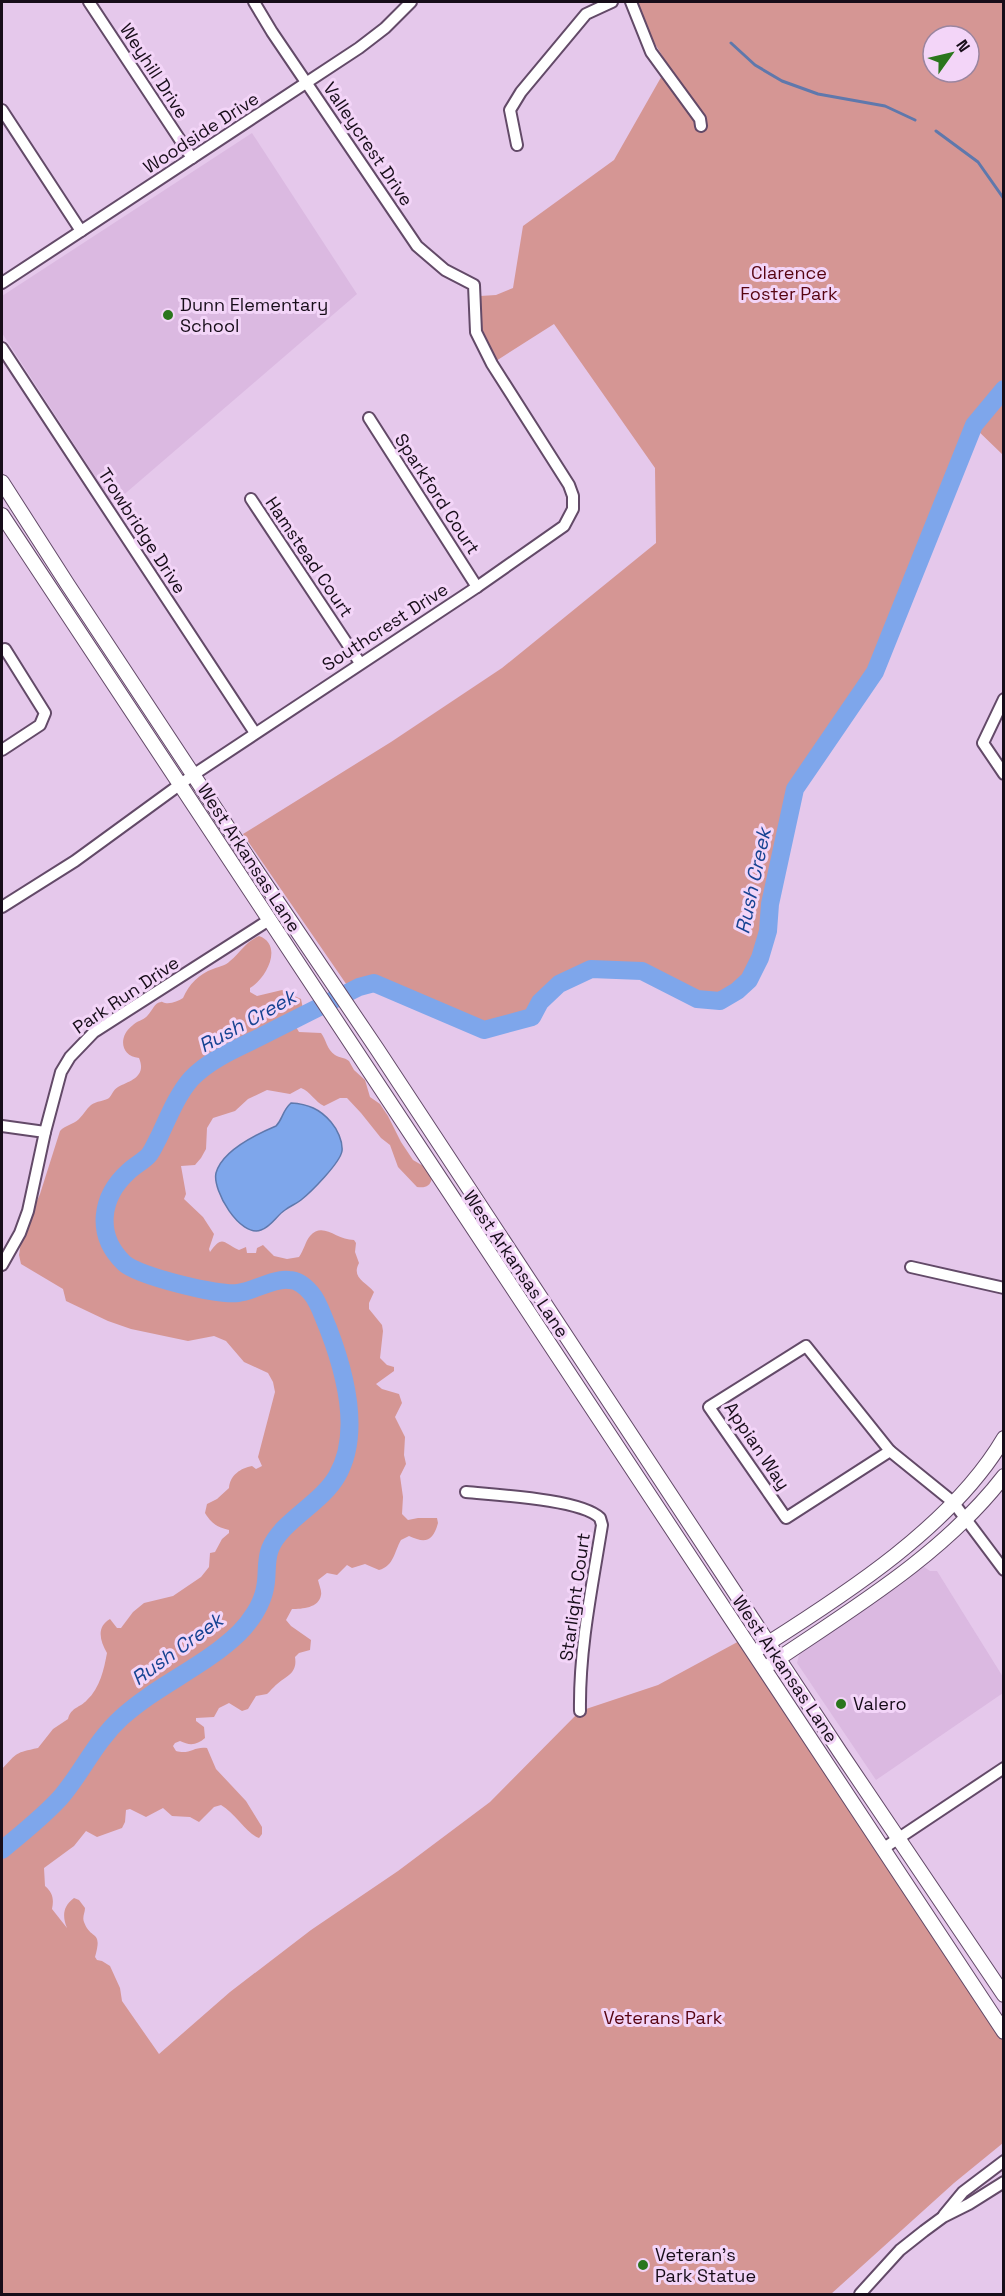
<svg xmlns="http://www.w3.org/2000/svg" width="1005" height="2296" viewBox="0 0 1005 2296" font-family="'Space Grotesk',sans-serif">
	<rect width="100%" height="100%" fill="#e5c8eb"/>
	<g fill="#dbb9e1">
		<path d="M252 133 357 294 113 504 2 333V296Z"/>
		<path d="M924 1567 930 1571H937L1003 1677V1693L876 1780 797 1663 800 1651Z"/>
	</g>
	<g fill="#d59694" fill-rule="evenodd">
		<path d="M634 2H1003V455L973 426 875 672 795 789 770 904 768 931 760 958 749 980 737 991 720 1001 697 999 642 971 591 969 559 984 540 1002 532 1017 484 1030 374 983 351 991 243 834 391 742 502 668 656 543 655 468 554 324 496 361 482 329 480 296 496 295 513 288 523 226 614 160 668 65 650 36ZM933 36H969V72H933Z"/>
		<path d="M259 936C284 945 266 979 250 988V992L257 996 282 990 301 999 303 1009 296 1027 299 1032 321 1033C326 1039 327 1050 335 1055 340 1058 344 1057 349 1061L354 1070 365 1080 370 1097 380 1104 388 1116 401 1142 413 1160 425 1167 432 1178C430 1187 425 1188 417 1187L398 1167 390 1145 381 1138 361 1113 347 1098H340L324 1106C315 1102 310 1091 301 1088L290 1094 267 1090 248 1099 235 1111 213 1118 207 1128 206 1149 201 1158 195 1165 181 1166 186 1194 184 1199 203 1217 214 1234 209 1249 210 1252C223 1234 223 1243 239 1250L246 1247 247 1253H256L257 1248 263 1245 274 1256 287 1259 299 1257C304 1250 305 1242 310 1236 323 1221 336 1240 354 1240L356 1243 355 1252 359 1263C351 1278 366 1282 374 1292L369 1303V1309L382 1325 383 1331 380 1358 387 1365 394 1367V1371L376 1384 382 1389 399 1394 402 1403 395 1417 405 1437 404 1455 406 1464 400 1476 403 1497 402 1514 408 1520 418 1518H437L438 1523C433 1541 426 1544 409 1536L401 1540C394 1552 394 1566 379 1570L365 1564 352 1568 347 1565 337 1575 327 1573 318 1580C319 1585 322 1591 321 1595 319 1608 302 1609 292 1609L286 1620 291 1626 311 1640 310 1650 299 1653 295 1657C298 1675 284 1676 274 1687 271 1689 270 1692 267 1694L256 1696 248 1709 242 1711 229 1703 219 1708 214 1717 196 1718V1721L204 1727 205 1738C197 1745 190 1746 180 1741L175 1743 173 1746 176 1751C190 1755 194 1746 207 1748L216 1769 246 1801 262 1827V1834L259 1838C248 1835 235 1813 221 1805L214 1807 199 1822 190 1817 172 1816 163 1808 146 1817 130 1809 126 1810 125 1822 122 1828 97 1837 86 1831 74 1846 44 1868 45 1886C53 1893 54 1899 52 1909L67 1928C62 1916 63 1906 74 1898L79 1900 85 1908C85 1913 82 1917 84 1922 91 1941 103 1929 95 1957L97 1960 102 1961 110 1966 120 1988 122 2001 159 2054 230 1992 311 1930 398 1871 490 1802 580 1711 658 1685 743 1639 1003 2032V2143L954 2183 831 2294H2V1769C18 1752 15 1753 38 1748L53 1729 68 1719C71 1707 80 1708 87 1700 100 1688 104 1669 107 1653 100 1641 96 1627 110 1619L117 1628H121L133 1612 144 1603 173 1596 201 1577 209 1567 210 1553 215 1552 222 1539 229 1533V1530C217 1527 212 1524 205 1513L207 1504 217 1499 229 1488C230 1475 241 1468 252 1466L256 1469 262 1466 258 1457 275 1392 273 1382 268 1373 244 1362 226 1341 214 1336 188 1341 131 1329 108 1321 66 1301 63 1289 21 1264 19 1255 22 1235 40 1194 60 1131C65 1125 73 1125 79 1119 84 1114 86 1109 91 1105 96 1101 105 1101 109 1098 112 1095 113 1090 118 1087 130 1081 147 1077 139 1058 120 1056 118 1036 133 1025 137 1021 144 1020 148 1015 152 1011 155 1002 161 1002 162 1001 164 1003 165 1003 172 1004 178 1001 183 998 189 984 199 974 213 969 220 966 225 966 230 961 241 952 245 942 259 936Z"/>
	</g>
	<path fill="#7ea6eb" stroke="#5f78ac" stroke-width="1.5" d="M291 1103C308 1104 320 1109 331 1122 337 1129 343 1141 342 1151 340 1163 311 1192 301 1200 296 1204 290 1206 285 1210 276 1216 272 1226 261 1230 240 1238 212 1190 216 1173 222 1151 257 1134 276 1126 283 1119 282 1111 291 1103Z"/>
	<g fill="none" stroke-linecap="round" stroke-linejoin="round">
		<g stroke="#5f78ac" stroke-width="3">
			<path d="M731 43 755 65 782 81 818 94 885 106 915 120"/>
			<path d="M936 131 978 162 1004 199"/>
		</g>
		<path stroke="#7ea6eb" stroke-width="18" d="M2 1850C22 1833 43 1817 61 1797 83 1771 95 1742 121 1718 157 1685 204 1667 239 1633 250 1622 262 1605 265 1588 268 1575 265 1562 270 1549 281 1521 321 1504 337 1476 362 1433 345 1372 328 1328 323 1317 319 1302 311 1293 305 1286 298 1280 289 1280 273 1278 255 1291 238 1293 219 1296 138 1276 124 1263 95 1235 100 1197 129 1171 135 1165 144 1161 149 1155 153 1150 156 1142 159 1137 168 1118 177 1095 191 1079 209 1060 235 1049 258 1038 292 1021 325 1004 359 987L374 983 484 1030 532 1017 540 1002 559 984 591 969 642 971 697 999 720 1001 737 991 749 980 760 958 768 931 770 904 795 789 875 672 974 425 1004 389"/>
		<defs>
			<g id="minor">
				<path d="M89 2 192 158"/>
				<path d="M631 2 651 52 700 119 701 126"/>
				<path d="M2 110 81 231"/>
				<path d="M517 145 510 110 521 92 586 14 612 2"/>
				<path d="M2 283 359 48 385 28 411 2"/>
				<path d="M2 348 255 733"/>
				<path d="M369 418 477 587"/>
				<path d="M251 499 360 663"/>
				<path d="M1004 699 983 743 1004 774"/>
				<path d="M2 750 40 725 45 713 5 649"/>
				<path d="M2 907 75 861 193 775 477 587 564 526 573 509V496L569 485 492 364 476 332 474 285 445 270 417 246 272 32 254 2"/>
				<path d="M2 1126 45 1132"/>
				<path d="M2 1265 20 1233 28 1211 45 1132 61 1072 70 1057 94 1032 269 920"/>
				<path d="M911 1267 1004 1288"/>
				<path d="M806 1346 890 1451 786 1518 709 1407Z"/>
				<path d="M890 1451 953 1502 1004 1570"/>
				<path d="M466 1492C495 1495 581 1499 600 1518L602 1525C592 1587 579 1649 580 1711"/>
				<path d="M884 1848 1004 1768"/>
				<path d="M944 2215 963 2192 1004 2161"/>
				<path d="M860 2294 900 2250 924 2231 943 2217 969 2204 1004 2182"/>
			</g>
			<g id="major">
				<path d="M2 482 68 585 254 867 377 1049 840 1752 1004 1995"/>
				<path d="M2 515 1004 2032"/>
				<path d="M762 1647C846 1594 953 1525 1004 1438"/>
				<path d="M772 1663C852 1609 944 1554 1004 1476"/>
			</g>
		</defs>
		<use href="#minor" stroke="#634a68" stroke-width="14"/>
		<use href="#major" stroke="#634a68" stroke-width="16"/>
		<use href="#minor" stroke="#fff" stroke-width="10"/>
		<use href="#major" stroke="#fff" stroke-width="14"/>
	</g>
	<g fill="#2a761d" stroke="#f3d5f8" stroke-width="2">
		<circle cx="168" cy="315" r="6"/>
		<circle cx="841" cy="1704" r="6"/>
		<circle cx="643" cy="2265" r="6"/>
	</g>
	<g text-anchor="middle" stroke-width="6" stroke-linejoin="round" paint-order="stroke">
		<g font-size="18" fill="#170d19" stroke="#f3d5f8">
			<text transform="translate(154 71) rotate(57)" y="6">Weyhill Drive</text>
			<text transform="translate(201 133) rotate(-33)" y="6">Woodside Drive</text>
			<text transform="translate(368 144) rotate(56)" y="6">Valleycrest Drive</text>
			<text transform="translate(437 494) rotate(57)" y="6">Sparkford Court</text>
			<text transform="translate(142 531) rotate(57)" y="6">Trowbridge Drive</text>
			<text transform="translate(309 557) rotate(56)" y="6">Hamstead Court</text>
			<text transform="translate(385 627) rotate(-33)" y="6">Southcrest Drive</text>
			<text transform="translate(249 858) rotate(57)" y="6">West Arkansas Lane</text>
			<text transform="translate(126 995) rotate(-34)" y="6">Park Run Drive</text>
			<text transform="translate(516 1264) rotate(56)" y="6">West Arkansas Lane</text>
			<text transform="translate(757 1446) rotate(56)" y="6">Appian Way</text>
			<text transform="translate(575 1597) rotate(-82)" y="6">Starlight Court</text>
			<text transform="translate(785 1669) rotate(56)" y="6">West Arkansas Lane</text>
		</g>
		<g font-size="18" fill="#570411" stroke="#f3d5f8">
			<text x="789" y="279">Clarence<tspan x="789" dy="21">Foster Park</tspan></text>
			<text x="663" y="2024">Veterans Park</text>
		</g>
		<g font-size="18" fill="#170d19" stroke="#f3d5f8" text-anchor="start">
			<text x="180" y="311">Dunn Elementary<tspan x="180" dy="21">School</tspan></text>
			<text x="853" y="1710">Valero</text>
			<text x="655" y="2261">Veteran's<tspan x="655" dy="21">Park Statue</tspan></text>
		</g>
		<g font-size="20" font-style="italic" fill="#164392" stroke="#f3d5f8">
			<text transform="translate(753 881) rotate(-78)" y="7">Rush Creek</text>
			<text transform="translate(247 1021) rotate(-29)" y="7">Rush Creek</text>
			<text transform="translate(177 1649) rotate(-36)" y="7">Rush Creek</text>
		</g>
	</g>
	<rect width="1005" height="2296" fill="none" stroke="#170d19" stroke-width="6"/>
	<g transform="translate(951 54) rotate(56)"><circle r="28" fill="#f3d5f8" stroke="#9b859f" stroke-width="1.5"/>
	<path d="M0-4.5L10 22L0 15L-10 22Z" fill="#2a761d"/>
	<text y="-9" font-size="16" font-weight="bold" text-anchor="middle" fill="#170d19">N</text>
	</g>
</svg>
